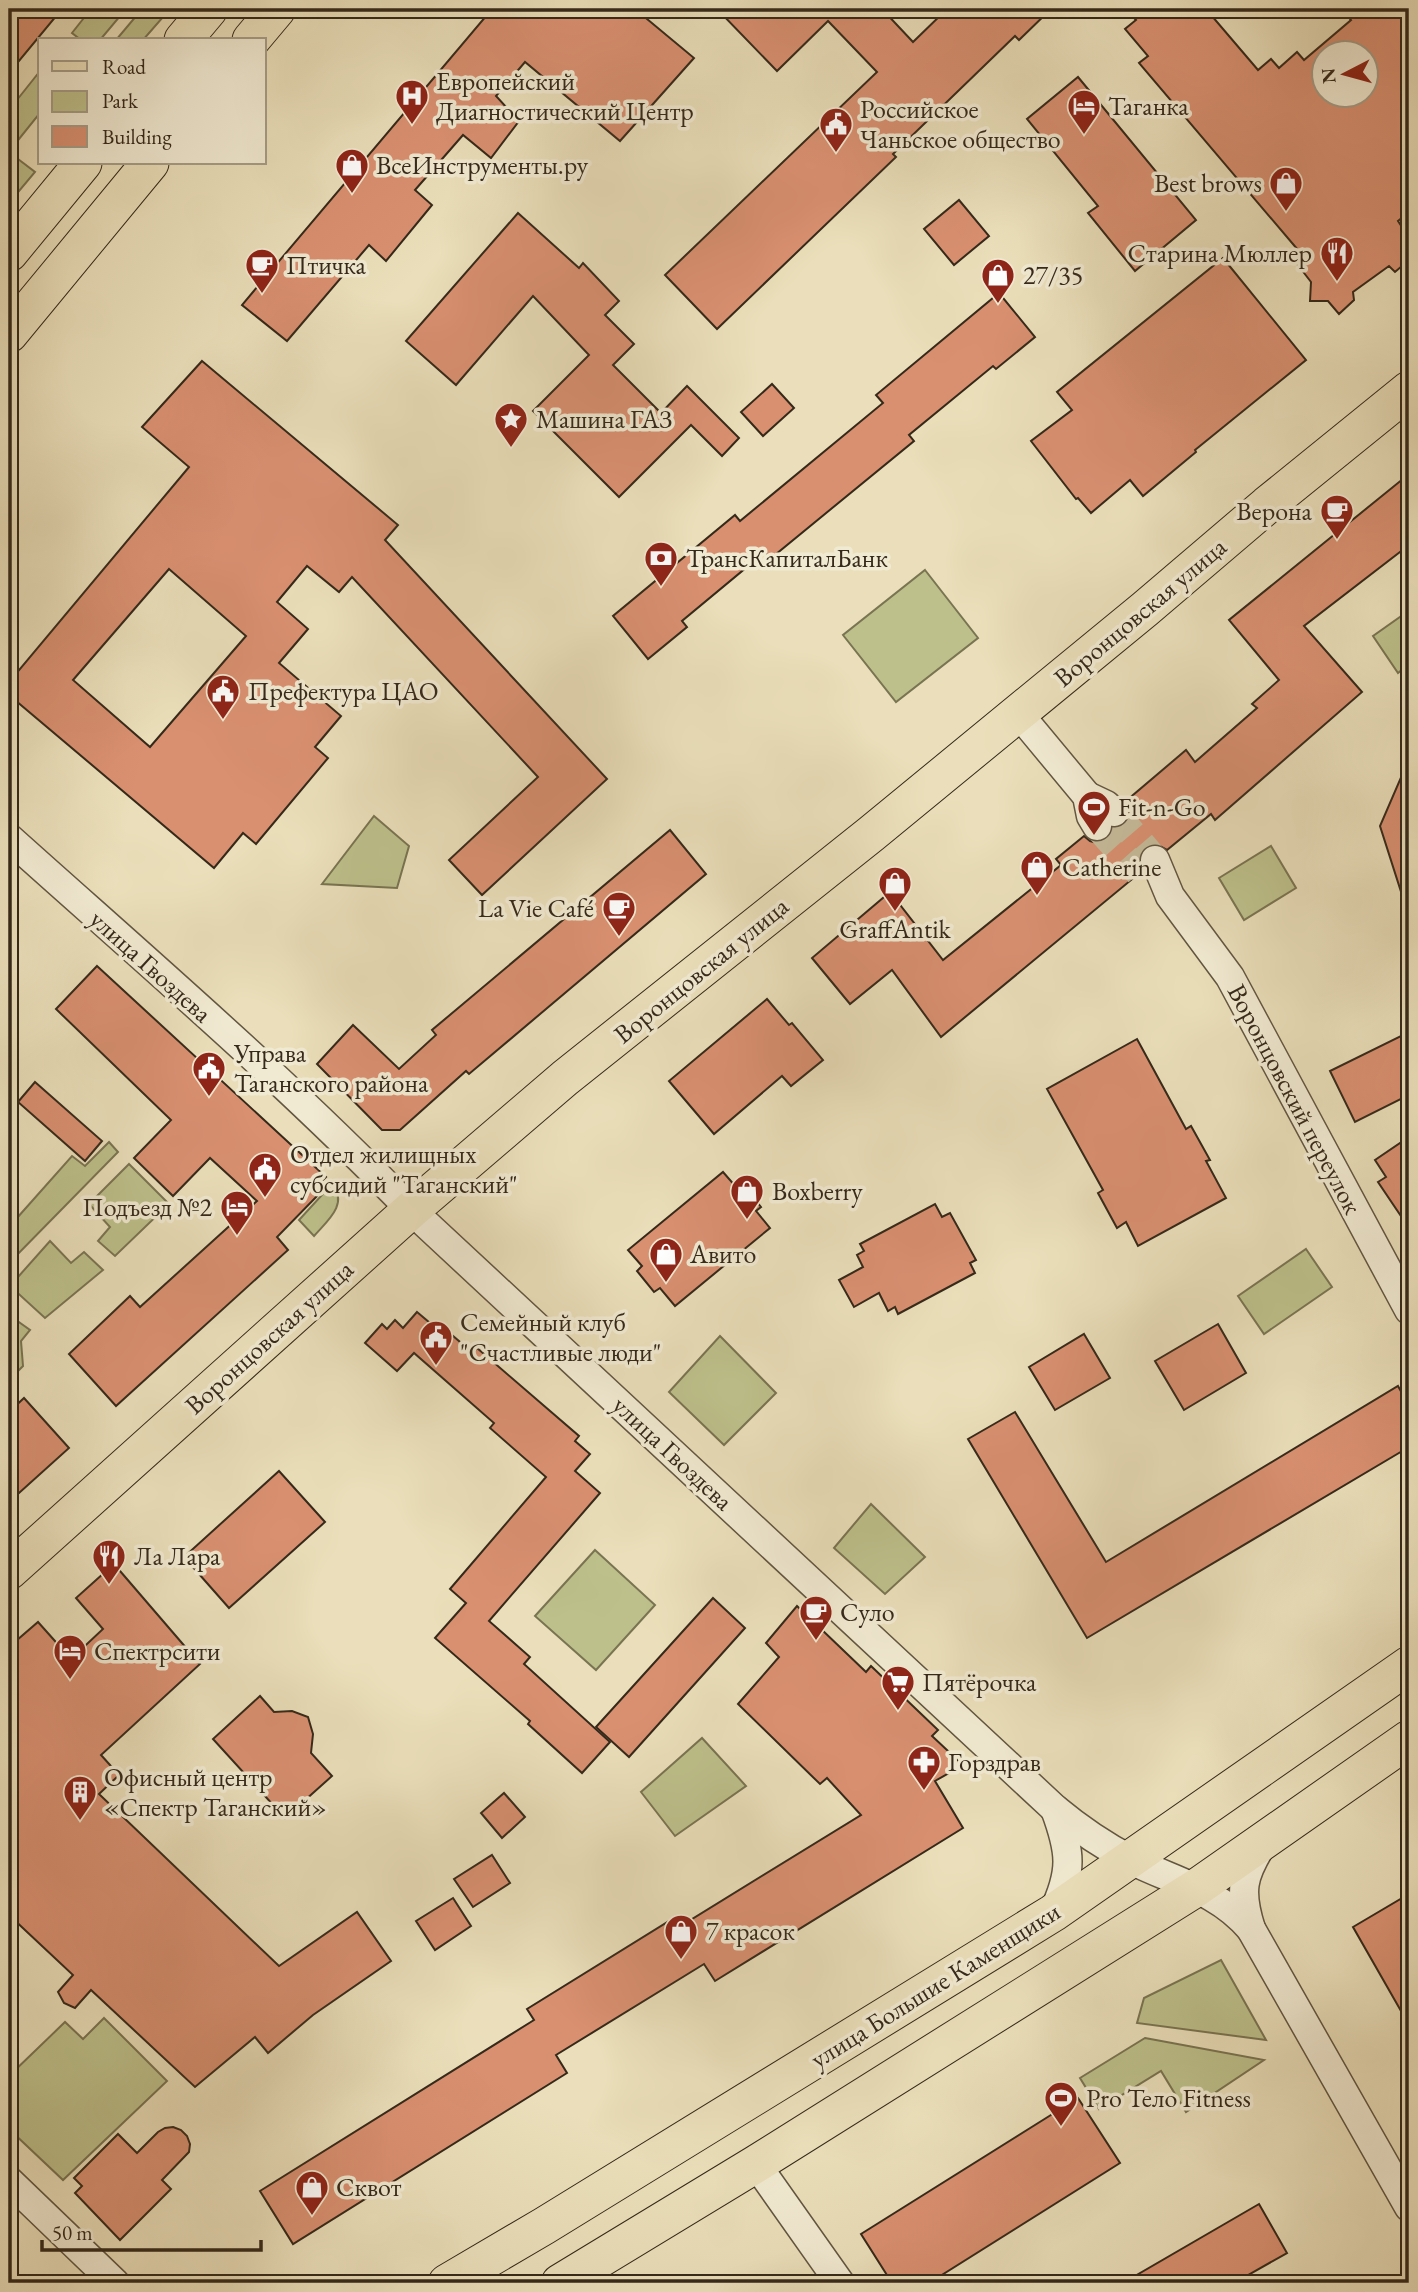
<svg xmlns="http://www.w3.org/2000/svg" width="1418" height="2292" viewBox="0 0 1418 2292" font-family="'EB Garamond',serif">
	<rect width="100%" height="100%" fill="#eadfba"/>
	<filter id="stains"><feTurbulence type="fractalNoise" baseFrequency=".00286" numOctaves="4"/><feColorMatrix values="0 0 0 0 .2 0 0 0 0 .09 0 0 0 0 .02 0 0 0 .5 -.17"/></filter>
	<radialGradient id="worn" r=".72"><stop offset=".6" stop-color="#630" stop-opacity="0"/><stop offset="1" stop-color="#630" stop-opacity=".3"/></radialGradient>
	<g fill="#bdc08b" stroke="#797452" stroke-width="2">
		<path d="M91 9H126L100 40H81L72 33Z"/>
		<path d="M142 9H170L143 40H116Z"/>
		<path d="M40 71V113L19 139 9 131V110Z"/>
		<path d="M18 159 35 172 9 203V171Z"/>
		<path d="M925 570 978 638 896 702 843 635Z"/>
		<path d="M1407 612 1409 616V664L1398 673 1373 636Z"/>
		<path d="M374 816 409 846 397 888 322 884Z"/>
		<path d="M1271 846 1296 888 1244 920 1219 878Z"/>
		<path d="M109 1142 118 1152 9 1263V1227L72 1156 85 1166Z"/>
		<path d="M129 1164 169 1204 115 1256 98 1241 110 1227 89 1204Z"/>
		<path d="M332 1184C349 1204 327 1221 314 1236L299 1220Z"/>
		<path d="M50 1241 71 1263 84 1252 103 1270 45 1318 10 1286Z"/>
		<path d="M1306 1249 1332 1287 1264 1334 1238 1296Z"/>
		<path d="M9 1315 30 1330 21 1341 23 1366 9 1380Z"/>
		<path d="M720 1336 776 1393 724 1445 669 1392Z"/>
		<path d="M871 1504 925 1557 885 1594 834 1548Z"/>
		<path d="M595 1550 655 1605 596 1670 535 1616Z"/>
		<path d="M702 1738 746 1786 675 1836 641 1792Z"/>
		<path d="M1221 1960 1266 2040 1137 2023 1144 1998Z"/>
		<path d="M104 2018 167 2081 63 2180 9 2129V2076L65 2022 83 2039Z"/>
		<path d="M1145 2038 1264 2060 1186 2112 1161 2071 1099 2109 1080 2078Z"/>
	</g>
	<g fill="#d99071" stroke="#35291a" stroke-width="2" fill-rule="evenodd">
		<path d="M9 9H62L9 73Z"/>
		<path d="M492 9H635L694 58 620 141 525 62 496 96 519 121 491 158 463 135 415 190 432 205 386 261 369 245 287 341 242 305Z"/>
		<path d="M717 9H882L913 42 947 9H1051L1019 40 1015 36 893 154 896 157 717 329 665 275 877 72 828 21 777 71Z"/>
		<path d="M1126 9H1206L1258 70 1271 59 1279 68 1297 52 1304 60 1351 20 1342 9H1409V212L1398 221 1409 238V260L1395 272 1389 266 1353 292 1354 300 1339 314 1328 301H1310L1311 282 1291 256 1298 250 1139 63 1148 56 1125 29 1136 20ZM1324 52H1366V94H1324Z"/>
		<path d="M1078 77 1196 220 1135 271 1088 213 1098 206 1027 119Z"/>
		<path d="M959 200 989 236 954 265 924 229Z"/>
		<path d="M518 213 579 268 583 263 619 301 605 315 634 344 613 365 661 413 687 386 739 438 722 456 691 425 619 497 533 411 589 355 533 296 456 385 406 341Z"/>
		<path d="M1223 258 1306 360 1195 450 1196 452 1143 496 1130 480 1091 513 1078 498 1076 499 1031 441 1072 410 1057 392Z"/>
		<path d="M999 293 1035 337 996 369 993 366 909 435 914 441 770 559 765 552 682 621 687 627 648 659 613 616 735 515 740 521 883 403 876 395Z"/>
		<path d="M202 361 398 525 385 540 607 779 482 895 449 860 538 777 352 577 339 592 307 566 277 602 308 629 279 663 341 716 315 747 328 758 256 844 243 833 214 868 9 695V682L189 467 142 427ZM169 569 246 636 150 747 73 680Z"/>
		<path d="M772 384 794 408 763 436 741 412Z"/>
		<path d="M1409 474V545L1304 626 1362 692 1215 820 1211 814 1167 850 1156 844H1149L1142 849 1139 859 1142 871 941 1037 892 970 850 1004 812 958 890 892 943 960 1061 865 1056 859 1084 836 1090 841 1097 843 1105 841 1111 835 1113 828 1120 827 1126 823 1130 815V807L1126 801 1186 750 1195 762 1257 708 1252 704 1279 680 1229 620Z"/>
		<path d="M1409 759V900L1404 901 1380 826Z"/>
		<path d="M670 830 706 874 469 1074 466 1071 400 1130H382L317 1064 353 1025 399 1069 436 1035 432 1030Z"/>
		<path d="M97 966 326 1177 316 1187 321 1192 277 1237 288 1250 116 1406 69 1354 130 1296 140 1307 257 1201 210 1158 173 1196 134 1158 171 1120 56 1009Z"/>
		<path d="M767 999 789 1025 792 1023 823 1060 791 1086 782 1076 714 1134 669 1081Z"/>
		<path d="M1409 1032V1095L1355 1122 1330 1071Z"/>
		<path d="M1137 1039 1186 1129 1191 1126 1210 1160 1206 1161 1226 1198 1138 1246 1126 1222 1117 1228 1098 1193 1103 1190 1047 1089Z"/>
		<path d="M35 1082 102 1141 85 1161 18 1102Z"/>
		<path d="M1409 1137V1228L1378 1182 1386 1177 1375 1160Z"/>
		<path d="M723 1172 736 1187 742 1183 761 1207 756 1211 770 1228 675 1306 660 1288 654 1292 637 1271 642 1266 628 1250Z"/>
		<path d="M935 1204 942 1217 950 1213 976 1260 970 1263 975 1273 898 1314 895 1307 888 1311 879 1293 854 1307 839 1280 863 1267 857 1255 864 1251 860 1244Z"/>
		<path d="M417 1312 436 1328 439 1324 473 1353 477 1348 579 1436 575 1441 590 1454 575 1471 600 1493 489 1621 530 1657 524 1664 610 1742 582 1773 528 1724 530 1721 435 1638 466 1603 450 1589 546 1477 490 1428 494 1423 414 1353 397 1371 365 1343 382 1324 387 1329 395 1320 403 1328Z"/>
		<path d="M1218 1324 1246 1373 1184 1410 1155 1361Z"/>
		<path d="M1084 1334 1110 1378 1055 1410 1029 1367Z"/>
		<path d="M1398 1386 1409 1406V1447L1087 1638 968 1439 1015 1412 1106 1562Z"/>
		<path d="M24 1398 69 1448 9 1502V1412Z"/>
		<path d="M279 1471 325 1522 229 1608 184 1557Z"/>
		<path d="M114 1564 200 1664 101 1755 119 1775 99 1794 279 1966 357 1912 391 1961 313 2015 268 2053 255 2037 195 2087 91 1990 75 2008 64 2003 58 1992 73 1975 9 1915V1647L38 1622 71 1659 103 1629 76 1598Z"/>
		<path d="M713 1598 745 1628 629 1757 596 1727Z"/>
		<path d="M797 1606 866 1672 871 1666 938 1730 932 1736 963 1765 935 1781 963 1828 715 1981 704 1964 556 2055 567 2073 293 2244 260 2191 534 2020 527 2009 674 1918 679 1927 861 1815 827 1778 820 1784 738 1704 779 1657 766 1643Z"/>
		<path d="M260 1696 274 1712 292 1711 308 1717 313 1734 311 1753 332 1776 285 1818 213 1739Z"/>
		<path d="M504 1793 525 1817 502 1838 481 1813Z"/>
		<path d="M492 1855 510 1883 473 1907 454 1879Z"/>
		<path d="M1409 1894V2025L1353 1927Z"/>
		<path d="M453 1898 471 1926 435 1950 416 1921Z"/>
		<path d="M1078 2098 1120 2163 929 2283H892L861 2234Z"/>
		<path d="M173 2127 181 2130 187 2136 190 2144 189 2152 162 2180 171 2189 120 2240 75 2193 82 2186 74 2178 118 2134 137 2153 158 2132 165 2128Z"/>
		<path d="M1259 2204 1287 2253 1234 2283H1123Z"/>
	</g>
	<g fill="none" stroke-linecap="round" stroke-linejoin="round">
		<g stroke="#c6bb9a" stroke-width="28" stroke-dasharray="28 14" stroke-linecap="butt">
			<path d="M1114 812 1155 860"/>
			<path d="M1097 826 1139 873"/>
		</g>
		<defs>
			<g id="minor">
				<path d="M1018 713 1087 796 1091 816 1097 826"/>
				<path d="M1087 796 1106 805 1114 812"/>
				<path d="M9 838C145 960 284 1079 411 1210L1055 1809C1079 1829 1104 1846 1131 1860 1175 1882 1218 1890 1251 1929L1409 2207"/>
				<path d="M1155 860 1170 896 1230 977 1409 1310"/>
				<path d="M1053 1913C1073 1871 1071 1852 1055 1809"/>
				<path d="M1251 1929C1239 1891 1242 1876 1263 1843"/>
				<path d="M756 2164 840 2283"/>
				<path d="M9 2181 115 2283"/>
			</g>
			<g id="major">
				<path d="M183 40 209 9"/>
				<path d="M251 40 277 9"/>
				<path d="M9 253 83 163"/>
				<path d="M9 334 150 163"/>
				<path d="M9 1571 411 1210 565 1078 871 834 1145 609 1267 505 1409 390"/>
				<path d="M447 2283 544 2226 1053 1913 1409 1665"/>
				<path d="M560 2283 756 2164 1196 1888 1409 1739"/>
			</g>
		</defs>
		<use href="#minor" stroke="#625642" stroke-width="31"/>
		<use href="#major" stroke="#35291a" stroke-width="39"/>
		<use href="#minor" stroke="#f1ead2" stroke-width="28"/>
		<use href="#major" stroke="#eadfba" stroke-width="37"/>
	</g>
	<defs>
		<symbol id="hospital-pin" viewBox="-11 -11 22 30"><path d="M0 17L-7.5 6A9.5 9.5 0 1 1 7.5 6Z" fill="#8f2418" stroke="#f1ead2"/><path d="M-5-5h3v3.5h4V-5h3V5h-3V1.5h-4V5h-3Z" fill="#fff"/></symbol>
		<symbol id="hotel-pin" viewBox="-11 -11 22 30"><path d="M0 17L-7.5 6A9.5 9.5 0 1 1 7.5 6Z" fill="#8f2418" stroke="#f1ead2"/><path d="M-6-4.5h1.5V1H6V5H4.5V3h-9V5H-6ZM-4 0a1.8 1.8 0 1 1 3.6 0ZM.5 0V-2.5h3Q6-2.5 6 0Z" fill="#fff"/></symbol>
		<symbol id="civic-pin" viewBox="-11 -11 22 30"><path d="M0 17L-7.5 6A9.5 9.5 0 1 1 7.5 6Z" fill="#8f2418" stroke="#f1ead2"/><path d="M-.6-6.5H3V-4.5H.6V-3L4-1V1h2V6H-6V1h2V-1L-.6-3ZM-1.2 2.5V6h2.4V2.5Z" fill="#fff"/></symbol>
		<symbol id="shop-pin" viewBox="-11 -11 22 30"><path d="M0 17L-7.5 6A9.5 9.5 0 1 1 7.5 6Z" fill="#8f2418" stroke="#f1ead2"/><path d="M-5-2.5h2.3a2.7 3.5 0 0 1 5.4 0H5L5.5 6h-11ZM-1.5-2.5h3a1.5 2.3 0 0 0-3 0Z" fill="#fff"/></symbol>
		<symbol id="restaurant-pin" viewBox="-11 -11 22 30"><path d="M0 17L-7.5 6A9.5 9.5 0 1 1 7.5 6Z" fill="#8f2418" stroke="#f1ead2"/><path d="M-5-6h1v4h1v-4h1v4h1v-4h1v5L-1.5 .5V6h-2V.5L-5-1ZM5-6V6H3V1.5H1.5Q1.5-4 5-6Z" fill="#fff"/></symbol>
		<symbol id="cafe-pin" viewBox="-11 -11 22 30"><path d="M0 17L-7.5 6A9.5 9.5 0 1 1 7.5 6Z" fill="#8f2418" stroke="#f1ead2"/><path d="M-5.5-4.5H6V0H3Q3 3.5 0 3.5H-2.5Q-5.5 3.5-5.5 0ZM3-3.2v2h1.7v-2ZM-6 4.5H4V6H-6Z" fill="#fff"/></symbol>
		<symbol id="sight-pin" viewBox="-11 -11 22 30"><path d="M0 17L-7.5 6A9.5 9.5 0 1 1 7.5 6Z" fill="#8f2418" stroke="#f1ead2"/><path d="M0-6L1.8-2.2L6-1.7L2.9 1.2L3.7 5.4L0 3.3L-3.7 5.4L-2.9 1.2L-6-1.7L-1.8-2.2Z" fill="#fff"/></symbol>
		<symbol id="bank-pin" viewBox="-11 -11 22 30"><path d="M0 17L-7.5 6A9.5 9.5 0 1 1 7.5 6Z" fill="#8f2418" stroke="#f1ead2"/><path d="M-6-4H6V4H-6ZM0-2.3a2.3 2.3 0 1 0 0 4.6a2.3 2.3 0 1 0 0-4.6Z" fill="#fff"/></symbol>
		<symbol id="stadium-pin" viewBox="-11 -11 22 30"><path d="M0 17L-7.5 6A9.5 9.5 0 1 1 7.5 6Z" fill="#8f2418" stroke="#f1ead2"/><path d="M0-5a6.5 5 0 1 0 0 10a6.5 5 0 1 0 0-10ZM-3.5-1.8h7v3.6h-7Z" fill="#fff"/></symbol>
		<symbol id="supermarket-pin" viewBox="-11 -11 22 30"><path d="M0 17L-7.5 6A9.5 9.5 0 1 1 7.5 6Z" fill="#8f2418" stroke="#f1ead2"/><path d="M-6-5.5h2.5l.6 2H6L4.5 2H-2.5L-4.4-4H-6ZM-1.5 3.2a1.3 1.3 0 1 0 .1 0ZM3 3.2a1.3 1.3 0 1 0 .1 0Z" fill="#fff"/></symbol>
		<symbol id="pharmacy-pin" viewBox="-11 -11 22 30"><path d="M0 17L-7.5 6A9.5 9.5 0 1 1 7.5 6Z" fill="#8f2418" stroke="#f1ead2"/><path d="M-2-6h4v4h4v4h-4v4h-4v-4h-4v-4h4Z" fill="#fff"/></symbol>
		<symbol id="building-pin" viewBox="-11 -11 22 30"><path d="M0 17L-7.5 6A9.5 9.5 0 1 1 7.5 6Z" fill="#8f2418" stroke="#f1ead2"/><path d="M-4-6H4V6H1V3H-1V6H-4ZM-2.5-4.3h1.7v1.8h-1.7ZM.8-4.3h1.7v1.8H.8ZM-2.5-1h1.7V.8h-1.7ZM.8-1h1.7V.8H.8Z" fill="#fff"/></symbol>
	</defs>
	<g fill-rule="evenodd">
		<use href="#hospital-pin" x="393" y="77" width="38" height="52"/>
		<use href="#hotel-pin" x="1065" y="87" width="38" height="52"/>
		<use href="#civic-pin" x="817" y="105" width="38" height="52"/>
		<use href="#shop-pin" x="333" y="146" width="38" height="52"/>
		<use href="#shop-pin" x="1267" y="164" width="38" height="52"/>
		<use href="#restaurant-pin" x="1318" y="234" width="38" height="52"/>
		<use href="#cafe-pin" x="243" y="246" width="38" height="52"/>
		<use href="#shop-pin" x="979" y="256" width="38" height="52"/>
		<use href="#sight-pin" x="492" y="400" width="38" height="52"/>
		<use href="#cafe-pin" x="1318" y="492" width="38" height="52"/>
		<use href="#bank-pin" x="642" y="539" width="38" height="52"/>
		<use href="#civic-pin" x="204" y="672" width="38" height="52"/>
		<use href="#stadium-pin" x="1075" y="788" width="38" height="52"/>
		<use href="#shop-pin" x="1018" y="848" width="38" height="52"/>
		<use href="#shop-pin" x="876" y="864" width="38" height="52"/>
		<use href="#cafe-pin" x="600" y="889" width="38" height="52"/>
		<use href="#civic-pin" x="190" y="1049" width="38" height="52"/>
		<use href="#civic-pin" x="246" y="1150" width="38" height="52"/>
		<use href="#shop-pin" x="728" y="1172" width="38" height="52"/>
		<use href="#hotel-pin" x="218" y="1188" width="38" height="52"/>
		<use href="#shop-pin" x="647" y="1235" width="38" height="52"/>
		<use href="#civic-pin" x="417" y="1318" width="38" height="52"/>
		<use href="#restaurant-pin" x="90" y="1537" width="38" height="52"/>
		<use href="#cafe-pin" x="797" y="1593" width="38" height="52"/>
		<use href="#hotel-pin" x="51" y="1632" width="38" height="52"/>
		<use href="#supermarket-pin" x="879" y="1663" width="38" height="52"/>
		<use href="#pharmacy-pin" x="905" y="1743" width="38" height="52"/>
		<use href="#building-pin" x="61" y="1773" width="38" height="52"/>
		<use href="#shop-pin" x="662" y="1912" width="38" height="52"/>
		<use href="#stadium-pin" x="1042" y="2079" width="38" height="52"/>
		<use href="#shop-pin" x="293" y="2168" width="38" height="52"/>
	</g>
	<g text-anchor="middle" stroke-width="7" stroke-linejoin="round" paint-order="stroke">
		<g font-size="26" fill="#35291a" stroke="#f1ead2" text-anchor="start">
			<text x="436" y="90">Европейский<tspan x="436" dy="30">Диагностический Центр</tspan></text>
			<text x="1108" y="115">Таганка</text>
			<text x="860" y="118">Российское<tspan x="860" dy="30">Чаньское общество</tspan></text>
			<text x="376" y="174">ВсеИнструменты.ру</text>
			<text x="1262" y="192" text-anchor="end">Best brows</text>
			<text x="1312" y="262" text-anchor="end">Старина Мюллер</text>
			<text x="286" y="274">Птичка</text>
			<text x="1023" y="284">27/35</text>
			<text x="536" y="428">Машина ГАЗ</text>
			<text x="1312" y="520" text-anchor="end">Верона</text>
			<text x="686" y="567">ТрансКапиталБанк</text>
			<text x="248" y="700">Префектура ЦАО</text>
			<text x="1118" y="816">Fit-n-Go</text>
			<text x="1062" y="876">Catherine</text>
			<text x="594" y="917" text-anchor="end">La Vie Café</text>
			<text x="895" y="938" text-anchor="middle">GraffAntik</text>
			<text x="234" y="1062">Управа<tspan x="234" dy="30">Таганского района</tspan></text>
			<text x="290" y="1163">Отдел жилищных<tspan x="290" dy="30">субсидий "Таганский"</tspan></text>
			<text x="772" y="1200">Boxberry</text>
			<text x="212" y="1216" text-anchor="end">Подъезд №2</text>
			<text x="690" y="1263">Авито</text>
			<text x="460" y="1331">Семейный клуб<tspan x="460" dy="30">"Счастливые люди"</tspan></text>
			<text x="134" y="1565">Ла Лара</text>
			<text x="840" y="1621">Суло</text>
			<text x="94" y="1660">Спектрсити</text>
			<text x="922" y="1691">Пятёрочка</text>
			<text x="948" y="1771">Горздрав</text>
			<text x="104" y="1786">Офисный центр<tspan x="104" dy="30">«Спектр Таганский»</tspan></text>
			<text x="706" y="1940">7 красок</text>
			<text x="1086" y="2107">Pro Тело Fitness</text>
			<text x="336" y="2196">Сквот</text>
		</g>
		<g font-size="26" fill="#35291a" stroke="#f1ead2">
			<text transform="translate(1140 612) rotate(-40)" y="9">Воронцовская улица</text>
			<text transform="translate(151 966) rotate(42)" y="9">улица Гвоздева</text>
			<text transform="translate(701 970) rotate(-39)" y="9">Воронцовская улица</text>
			<text transform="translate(1295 1099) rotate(62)" y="9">Воронцовский переулок</text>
			<text transform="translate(269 1337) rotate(-42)" y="9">Воронцовская улица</text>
			<text transform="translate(673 1453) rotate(43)" y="9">улица Гвоздева</text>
			<text transform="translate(935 1985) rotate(-32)" y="9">улица Большие Каменщики</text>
		</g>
	</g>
	<rect width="1418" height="2292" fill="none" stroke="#eadfba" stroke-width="35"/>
	<rect x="10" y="10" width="1397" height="2271" fill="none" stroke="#35291a" stroke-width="3.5"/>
	<rect x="18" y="18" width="1383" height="2257" fill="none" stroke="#35291a" stroke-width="2"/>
	<rect x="38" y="38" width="228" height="126" fill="#f1ead2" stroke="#a69d88" stroke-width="2"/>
	<rect x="52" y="61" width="35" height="10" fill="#eadfba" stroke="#a69d88" stroke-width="2"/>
	<text x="102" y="74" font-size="21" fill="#35291a">Road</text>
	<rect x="52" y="91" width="35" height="21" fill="#bdc08b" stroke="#a69d88" stroke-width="2"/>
	<text x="102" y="108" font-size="21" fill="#35291a">Park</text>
	<rect x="52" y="126" width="35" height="21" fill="#d99071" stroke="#a69d88" stroke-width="2"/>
	<text x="102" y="144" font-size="21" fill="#35291a">Building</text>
	<g transform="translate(1345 74) rotate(264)"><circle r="33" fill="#f1ead2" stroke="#a69d88" stroke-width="2"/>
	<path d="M0-5L12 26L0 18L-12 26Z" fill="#8f2418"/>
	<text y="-10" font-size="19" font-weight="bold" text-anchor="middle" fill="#35291a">N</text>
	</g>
	<path d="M42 2240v10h219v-10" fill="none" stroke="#35291a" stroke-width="3.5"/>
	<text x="52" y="2240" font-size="21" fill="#35291a" stroke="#f1ead2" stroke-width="5" paint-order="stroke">50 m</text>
	<rect width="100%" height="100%" filter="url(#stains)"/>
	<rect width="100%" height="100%" fill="url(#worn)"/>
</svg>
